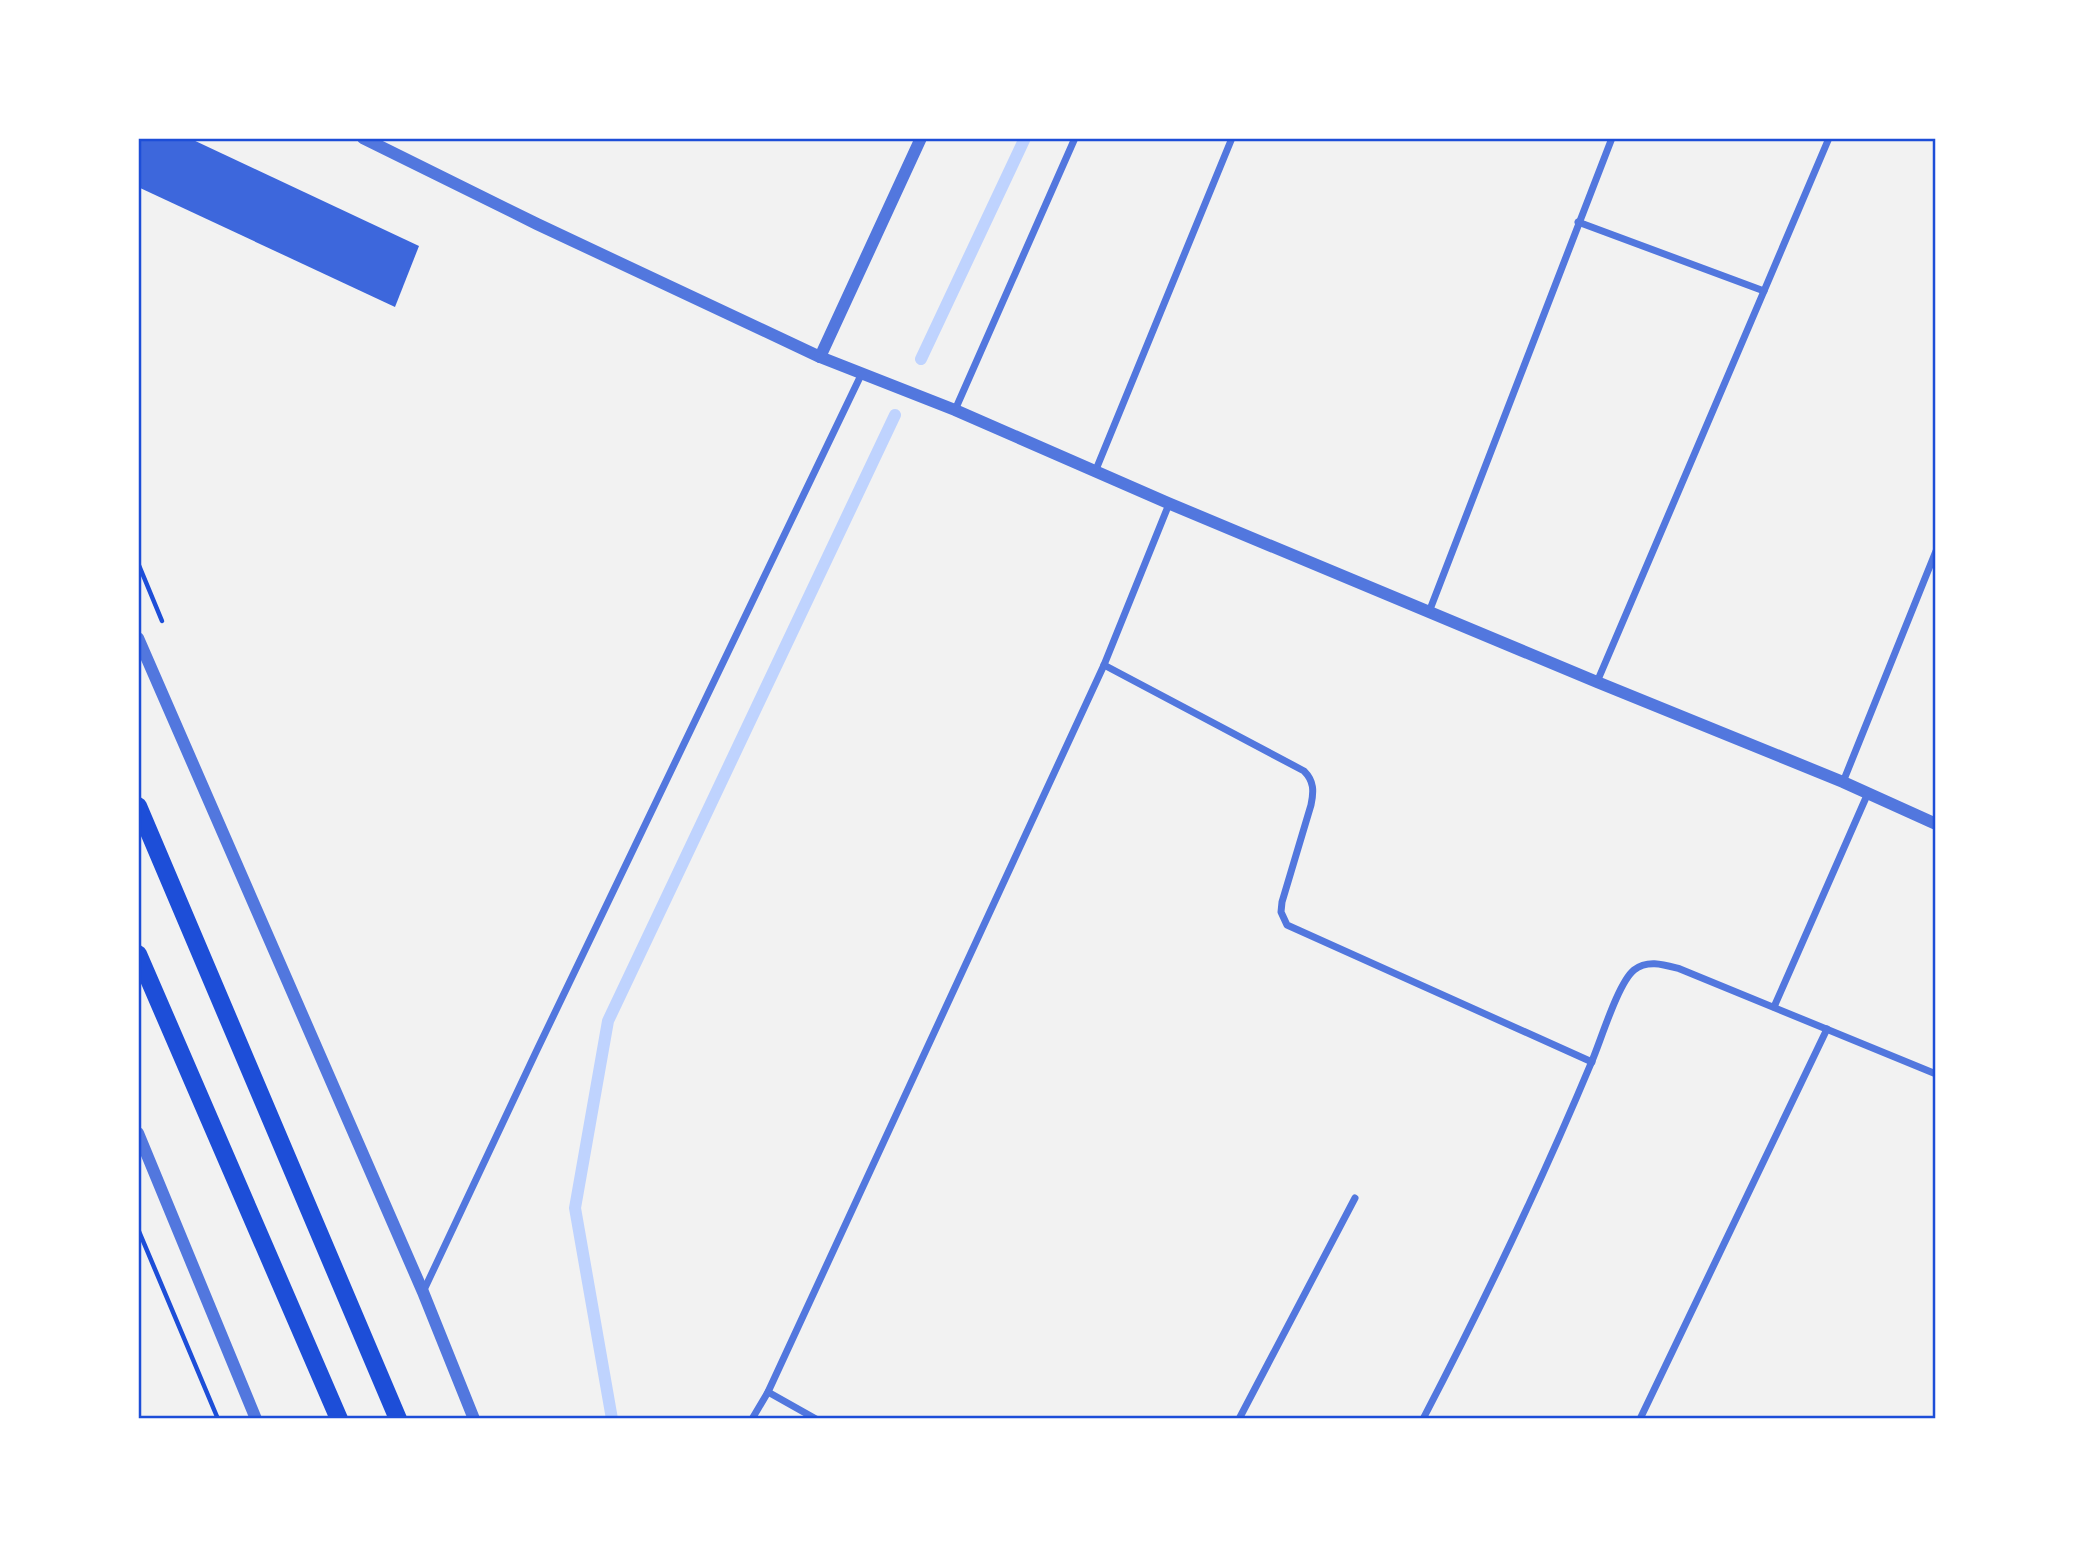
<svg xmlns="http://www.w3.org/2000/svg" width="2074" height="1557" viewBox="0 0 2074 1557" font-family="Arial,sans-serif">
	<rect width="100%" height="100%" fill="#f2f2f2"/>
	<g fill="none" stroke-linecap="round" stroke-linejoin="round">
		<g stroke="#bfd3fe" stroke-width="12">
			<path d="M921 359 1025 138"/>
			<path d="M612 1419 575 1208 608 1021 895 415"/>
		</g>
	</g>
	<path fill="#3d67dc" d="M138 138H189L419 246 395 307 138 187Z"/>
	<g fill="none" stroke-linecap="round" stroke-linejoin="round">
		<g stroke="#1d4ed8" stroke-width="4.5">
			<path d="M138 563 162 621"/>
			<path d="M138 1229 218 1419"/>
		</g>
		<g stroke="#5277de" stroke-width="7">
			<path d="M1578 222 1764 291 1597 682"/>
			<path d="M1764 291 1829 138"/>
			<path d="M955 410 1075 138"/>
			<path d="M1095 472 1232 138"/>
			<path d="M1429 612 1612 138"/>
			<path d="M1104 665 1304 771C1314 781 1314 791 1311 805L1282 902 1281 912 1287 925 1592 1062"/>
			<path d="M1843 782 1936 551"/>
			<path d="M1774 1007 1868 793"/>
			<path d="M423 1292 536 1052 862 373"/>
			<path d="M768 1392 816 1419"/>
			<path d="M752 1419 768 1392 1104 665 1169 504"/>
			<path d="M1239 1419 1355 1198"/>
			<path d="M1423 1419C1484 1302 1541 1183 1592 1061 1601 1040 1618 983 1634 970 1648 959 1665 965 1680 969L1936 1074"/>
			<path d="M1640 1419 1827 1029"/>
		</g>
		<g stroke="#5277de" stroke-width="12">
			<path d="M363 138 537 224 820 357 955 410 1168 503 1597 682 1843 782 1936 824"/>
			<path d="M820 357 921 138"/>
			<path d="M138 638 423 1292 474 1419"/>
			<path d="M138 1133 256 1419"/>
		</g>
		<g stroke="#1d4ed8" stroke-width="18">
			<path d="M138 806 398 1419"/>
			<path d="M138 954 339 1419"/>
		</g>
	</g>
	<rect width="2074" height="1557" fill="none" stroke="#ffffff" stroke-width="280"/>
	<rect x="140" y="140" width="1794" height="1277" fill="none" stroke="#1d4ed8" stroke-width="2.5"/>
</svg>
